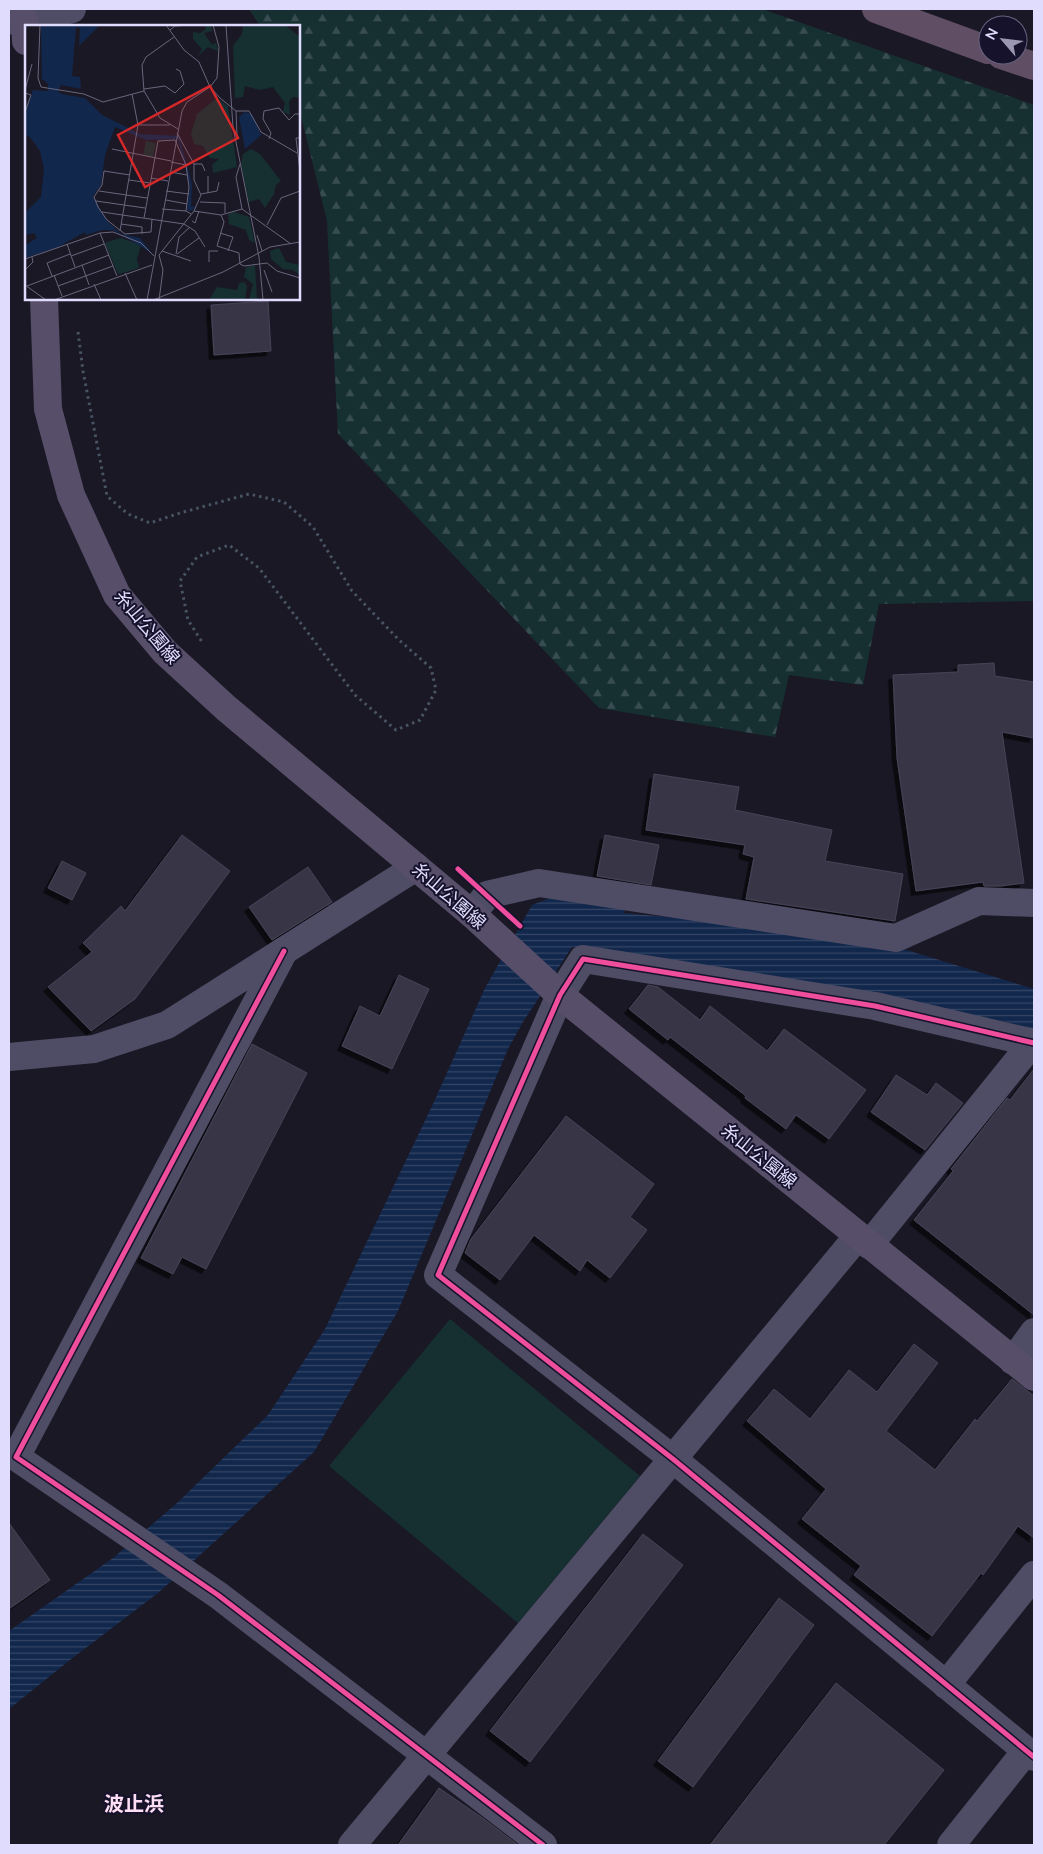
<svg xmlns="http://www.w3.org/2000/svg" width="1043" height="1854" viewBox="0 0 1043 1854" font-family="Lato,'Noto Sans JP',sans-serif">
	<defs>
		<pattern id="forest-firs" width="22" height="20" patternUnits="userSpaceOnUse" patternTransform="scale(1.25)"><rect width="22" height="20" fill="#163032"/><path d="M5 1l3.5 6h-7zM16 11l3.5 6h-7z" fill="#384d51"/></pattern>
		<pattern id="water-rules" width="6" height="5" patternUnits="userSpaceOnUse" patternTransform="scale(1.25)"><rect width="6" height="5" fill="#12274c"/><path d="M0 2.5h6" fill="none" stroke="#344667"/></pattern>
		<filter id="shadow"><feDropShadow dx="-4.5" dy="4.5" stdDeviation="0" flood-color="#0009"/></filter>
	</defs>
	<rect width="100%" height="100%" fill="#1a1825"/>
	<path fill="url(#forest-firs)" d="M249 9H762L1034 105V601L879 604 863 685 789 675 775 737 599 708 338 434 327 221 299 108V26H260Z"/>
	<path fill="#163032" d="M450 1319 640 1476 518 1623 329 1466Z"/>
	<path fill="url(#water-rules)" d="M550 898 627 901 624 913 746 924 877 941 1034 989V1031L1006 1022 830 986 572 947 523 1022 508 1049 398 1311 314 1452 158 1593 70 1660 9 1709V1631L113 1558 177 1503 268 1415 325 1329 433 1104 485 988 532 905Z"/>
	<g fill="#393646" stroke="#474358" filter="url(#shadow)">
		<path d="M268 301 271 351 214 355 211 305Z"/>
		<path d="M994 663 995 676 1034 682V738L1002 732 1024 883 1001 886H984L983 882 916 891 897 758 893 675 958 672V665Z"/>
		<path d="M654 774 739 787 735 810 832 830 825 861 903 874 895 921 746 899 754 857 743 854 745 845 646 830Z"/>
		<path d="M182 835 230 871 135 999 91 1031 48 987 92 952 83 943 121 906 125 911Z"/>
		<path d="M605 835 659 845 651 885 597 876Z"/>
		<path d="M62 861 86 873 72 900 48 888Z"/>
		<path d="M308 867 332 902 272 940 249 907Z"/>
		<path d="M399 975 429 989 392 1069 342 1046 360 1006 380 1016Z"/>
		<path d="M648 985 658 987 700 1020 710 1006 767 1051 784 1029 866 1090 829 1139 796 1115 786 1129 745 1098 746 1096 670 1037 668 1040 629 1009Z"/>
		<path d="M252 1044 307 1073 206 1269 182 1257 173 1274 141 1258Z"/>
		<path d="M1034 1069V1315L914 1220 953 1171 951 1169 1007 1098 1010 1100Z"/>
		<path d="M896 1075 927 1095 936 1083 963 1103 925 1150 871 1112Z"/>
		<path d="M566 1116 654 1184 630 1217 647 1230 610 1278 587 1260 580 1271 534 1235 500 1280 465 1253 471 1239Z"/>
		<path d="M914 1344 938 1363 886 1431 935 1470 975 1419 977 1421 1012 1379 1034 1396V1538L1018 1526 983 1575 981 1573 932 1636 854 1575 861 1566 802 1519 826 1489 747 1421 774 1389 810 1419 849 1370 877 1392Z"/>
		<path d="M9 1523 50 1580 9 1609Z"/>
		<path d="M643 1534 683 1565 530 1762 490 1731Z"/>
		<path d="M779 1598 814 1625 693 1787 658 1761Z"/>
		<path d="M836 1683 944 1770 884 1845H710Z"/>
		<path d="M439 1788 484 1819 518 1845H398Z"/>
	</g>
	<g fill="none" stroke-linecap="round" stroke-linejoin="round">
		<path stroke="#485463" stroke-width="3" stroke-dasharray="2.5 4" stroke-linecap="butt" d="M78 332 83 371 107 496 128 514 150 523 180 513 249 494 284 502 313 527 352 591 399 640 431 668 436 690 420 720 396 730 355 695 259 568 229 545 197 557 180 581 188 620 202 642"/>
		<g stroke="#4e4d65" stroke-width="28">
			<path d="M9 20 25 22 72 9"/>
			<path d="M472 914 487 895 539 883 896 938 979 901 1034 903"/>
			<path d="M284 951 16 1457 218 1595 543 1845"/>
			<path d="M1034 1043 875 1006 583 959 560 995 438 1275 673 1459 1034 1757"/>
			<path d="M9 1057 94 1049 167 1025 416 867"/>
			<path d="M869 1245 1033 1042"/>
			<path d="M1013 1361 1034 1332"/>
			<path d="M946 1685 1034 1575"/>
			<path d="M352 1845 858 1236"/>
			<path d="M951 1845 1026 1751"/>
		</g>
		<g stroke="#574e69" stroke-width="28">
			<path d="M20 9 25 22 26 41"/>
			<path d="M44 299 48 409 71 495 117 595 165 652 226 708 472 914 560 995 1034 1377"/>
		</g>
		<g stroke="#5f4e64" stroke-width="28">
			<path d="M876 9 988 50"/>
			<path d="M1001 55 1034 66"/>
		</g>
		<defs>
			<g id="cycleway">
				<path d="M458 869 520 926"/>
				<path d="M284 951 16 1457 218 1595 543 1845"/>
				<path d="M1034 1043 875 1006 583 959 560 995 438 1275 673 1459 1034 1757"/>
			</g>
		</defs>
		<use href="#cycleway" stroke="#16122b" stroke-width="8"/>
		<use href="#cycleway" stroke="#ef4d9e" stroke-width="5"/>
	</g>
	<g text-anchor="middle" stroke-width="4" stroke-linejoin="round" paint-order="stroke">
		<g font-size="18" fill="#e0dcfe" stroke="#16122b">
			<text transform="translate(147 627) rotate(50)" y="6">糸山公園線</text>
			<text transform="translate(449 896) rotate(41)" y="6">糸山公園線</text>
			<text transform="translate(759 1156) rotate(39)" y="6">糸山公園線</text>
		</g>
		<g font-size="20" font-weight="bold" fill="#fedef2" stroke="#16122b">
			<text x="134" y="1811">波止浜</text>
		</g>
	</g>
	<g transform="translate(25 25)">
		<rect width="275" height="275" fill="#1a1825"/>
		<path d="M179 0H186L187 6 179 8 187 20 191 18 193 26 183 22 173 31 177 24 168 14V7L175 8 181 4ZM218 0H260L275 12V73L268 72 264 76 265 90 258 87 260 78 248 62 235 65 220 61 218 72 210 73 208 21 217 9ZM192 73 203 81 212 142 188 148 187 140 194 134 185 133 178 121 169 119 166 109 172 89ZM226 124 235 129 256 156 251 160 249 169 240 183 234 174 224 177 216 139 218 129ZM209 187 224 192 230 218 224 215 221 205 204 199 203 189ZM254 223 261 237 275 240V250L268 245 258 244 246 234 245 226ZM230 240 232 275H224L228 259 219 252 221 242ZM219 257 222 261 220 275H184L192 262 212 265 214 258Z" fill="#163032"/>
		<path d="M96 213 116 220 112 234 114 243 94 249 80 218Z" fill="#163032"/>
		<path d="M121 116 131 118 128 132 118 130ZM96 213 108 245 93 249 80 218Z" fill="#163032"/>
		<path d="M16 0H75L54 21 55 3 51 2 47 51 55 52 56 64 36 60 33 66 36 69 60 73 77 90 115 109 154 111 167 159 166 181 170 182 166 186 162 185 165 161 153 114 121 115 90 102 80 130 76 160 68 171 82 196 96 209 115 213 127 228 88 205H77L61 210 60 207 33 222 0 233V220L12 213 9 208 0 210V188L16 172 19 144 15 126 5 112 0 110V89L8 65 23 66V59L17 54ZM220 87 227 89 236 110 220 124 214 92Z" fill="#12274c"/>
		<path fill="none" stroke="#69667c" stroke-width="1" d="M15 0 13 53 16 62 59 69 78 77 119 66M141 0 159 25 174 37 185 62 195 73 211 86H224L236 107 272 128M201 0 208 102 234 232 238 275M145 5 150 1 167 0M149 12 121 32 117 40 119 66 135 93 153 104M119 64 140 61 150 68 159 59 155 46 151 44M0 65 7 39M0 68 6 70 0 87M107 69 113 100M211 86 212 111M275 113H271L275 147M244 114 246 108 238 94 239 86 254 83 264 95 270 89H275M87 124 146 136M146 137 161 140M169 139H177L180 146M215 139 211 152 217 184 266 219M145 147 162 150M105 150 79 146 77 160 69 172 73 182 82 195 100 209 126 207 127 194M183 151V168M126 153 143 156M104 155 125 158M74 166 122 173M141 166 164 169M176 169 192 166 194 157M141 175 162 179M71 176 120 183M175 177 200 178V188M137 184 161 186M169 186 196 190 217 184M77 187 159 199 170 206 180 222M196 190 199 197 192 221 214 228 215 239 219 241 242 238 252 246 275 253M119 193 133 116 150 115 161 140 164 162 161 186 166 189M167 196 170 198 174 186M96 199 117 202V209M242 200 256 173 275 166M95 206 113 100H145M75 208 92 251M195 208 208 212 203 226M232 210 237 226M42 219 50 242M137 226 166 236M151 229 154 212 164 203M152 229 174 213M46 231 79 219M0 234 75 208 88 207 116 218 129 231M184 237V226H193M57 240 64 260M0 245 8 237 7 232M239 245 247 267M100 248 112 275M29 250 37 271M27 251 22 238 45 229M69 259 76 275M0 260 21 275M2 261 84 230M33 261 88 241M29 275 127 240M122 275 157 86 162 77 185 62 192 53 194 22 188 0M128 275 198 247 245 222 275 217M134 275 138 245 134 230 169 186 176 170 169 155V139L152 108"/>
		<path fill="#d62828" fill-opacity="0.15" stroke="#d62828" stroke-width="2.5" d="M185 61 213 113 120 162 93 110Z"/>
		<rect width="275" height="275" fill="none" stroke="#e0dcfe" stroke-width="2.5"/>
	</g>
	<rect width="1043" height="1854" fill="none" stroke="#e0dcfe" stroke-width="20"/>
	<g transform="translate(1003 40) rotate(298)"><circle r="24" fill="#16122b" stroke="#67637f"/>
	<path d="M0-4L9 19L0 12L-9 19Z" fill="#9b97b2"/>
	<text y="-8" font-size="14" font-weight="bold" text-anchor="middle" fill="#e0dcfe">N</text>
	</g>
</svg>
